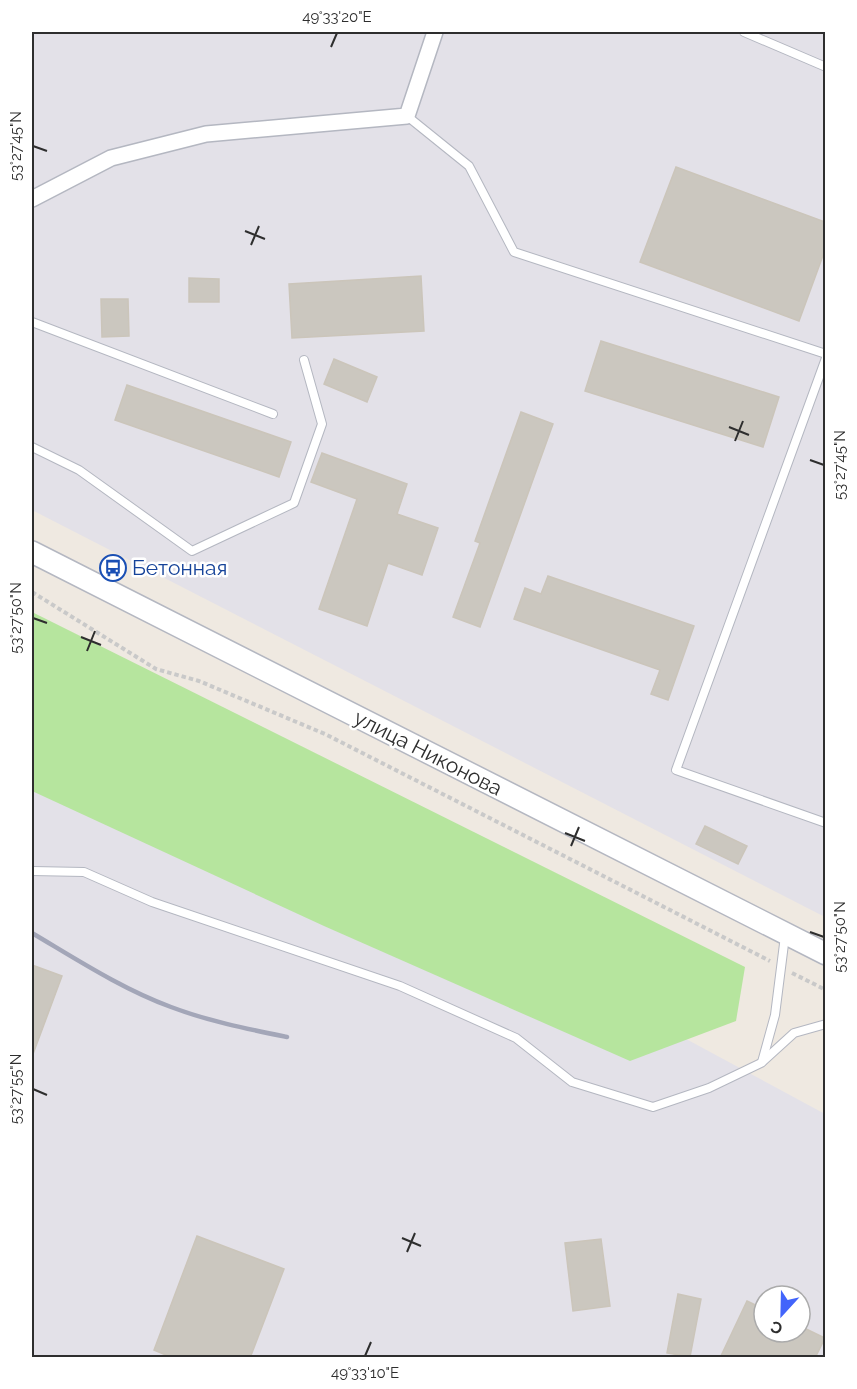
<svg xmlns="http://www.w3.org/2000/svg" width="857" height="1389" viewBox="0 0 857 1389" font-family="Raleway,sans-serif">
	<rect width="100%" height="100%" fill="#efe9e1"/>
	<g fill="#e3e1e8" fill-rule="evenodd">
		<path d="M32 32H825V917L32 510Z"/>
		<path d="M32 686 825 1114V1357H32ZM764 1296H800V1332H764Z"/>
	</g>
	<path fill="#b6e59e" d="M32 612 745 967 736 1021 630 1061 324 926 32 791Z"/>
	<g fill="#cbc7bf" stroke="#cbc5ba" stroke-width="1.5">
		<path d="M676 167 825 222V250L799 321 640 262Z"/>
		<path d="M421 276 424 331 292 338 289 284Z"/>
		<path d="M189 278 219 279V302H189Z"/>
		<path d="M101 299H128L129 336 102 337Z"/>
		<path d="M601 341 779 397 763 447 585 391Z"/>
		<path d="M334 359 377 377 367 402 324 384Z"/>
		<path d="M127 385 291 442 279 477 115 420Z"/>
		<path d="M521 412 553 424 480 627 453 617 480 543 475 541Z"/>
		<path d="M322 453 407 484 397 514 438 528 422 575 388 563 367 626 319 609 357 499 311 482Z"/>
		<path d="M548 576 694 626 668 700 651 694 660 670 514 619 525 588 541 594Z"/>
		<path d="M705 826 747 846 738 864 696 844Z"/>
		<path d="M32 965 62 976 33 1054H32Z"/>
		<path d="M197 1236 284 1269 250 1358H173L154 1350Z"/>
		<path d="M601 1239 610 1306 573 1311 565 1243Z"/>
		<path d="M678 1294 701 1299 690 1357 667 1353Z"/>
		<path d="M747 1301 764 1309V1332H800V1326L825 1338 815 1358H720Z"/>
	</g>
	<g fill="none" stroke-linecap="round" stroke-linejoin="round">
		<defs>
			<g id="lane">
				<path d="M744 32 826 67"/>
				<path d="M407 116 469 166 514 252 826 354"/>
				<path d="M32 322 273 414"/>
				<path d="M826 358 676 770 826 823"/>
				<path d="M32 447 79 470 192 551 294 503 322 424 304 360"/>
				<path d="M32 871 84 872 152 902 400 986 516 1038 572 1082 653 1107 709 1088 761 1063 794 1033 826 1024"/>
				<path d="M762 1062 775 1015 785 936"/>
			</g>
			<path id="street" d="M32 199 111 158 206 134 407 116 435 32"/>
			<path id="secondary" d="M32 552 826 954"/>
		</defs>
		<use href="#lane" stroke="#b4b7c1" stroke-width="10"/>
		<use href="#street" stroke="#b4b7c1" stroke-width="18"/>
		<use href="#secondary" stroke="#b4b7c1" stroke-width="24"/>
		<g stroke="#c9c9c9" stroke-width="4" stroke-dasharray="4.5 3" stroke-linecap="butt">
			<path d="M32 592 156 669 199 681 325 734 770 961"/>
			<path d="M792 973 826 990"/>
		</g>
		<use href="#lane" stroke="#fff" stroke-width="8"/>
		<use href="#street" stroke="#fff" stroke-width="15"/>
		<use href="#secondary" stroke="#fff" stroke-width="21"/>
		<path stroke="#a3a6b8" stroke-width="4.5" d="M32 933C76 959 122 989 171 1007 208 1021 248 1029 287 1037"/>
	</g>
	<path fill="none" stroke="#2e2e2e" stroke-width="2" d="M331 47 337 33M33 146 47 151M245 231 265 239M251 245 259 226M729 427 749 435M735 441 743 421M810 460 824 465M33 618 47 623M81 637 101 645M87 651 95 631M565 833 585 841M571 846 579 827M810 932 824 937M33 1089 47 1095M402 1238 421 1246M407 1252 415 1233M365 1356 371 1342"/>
	<defs>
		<symbol id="bus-ring" viewBox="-11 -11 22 22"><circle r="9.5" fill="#fff" stroke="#1a4fb4" stroke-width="1.5"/><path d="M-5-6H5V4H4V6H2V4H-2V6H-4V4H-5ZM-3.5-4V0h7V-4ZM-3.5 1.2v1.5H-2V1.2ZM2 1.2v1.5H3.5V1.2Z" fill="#1a4fb4"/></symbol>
	</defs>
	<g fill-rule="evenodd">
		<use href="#bus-ring" x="98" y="553" width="30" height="30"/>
	</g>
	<g text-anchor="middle" stroke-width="5" stroke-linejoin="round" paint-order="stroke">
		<g font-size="21" fill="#164399" stroke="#fff" text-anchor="start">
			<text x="132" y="575">Бетонная</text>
		</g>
		<g font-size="21" fill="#2e2e2e" stroke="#fff">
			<text transform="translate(428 753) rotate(27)" y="7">улица Никонова</text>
		</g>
	</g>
	<rect width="857" height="1389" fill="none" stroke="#ffffff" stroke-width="66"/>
	<g transform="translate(782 1314) rotate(202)"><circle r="28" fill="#ffffff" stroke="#ababab" stroke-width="1.5"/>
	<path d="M0-4.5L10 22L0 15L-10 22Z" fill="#4264fb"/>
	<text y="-9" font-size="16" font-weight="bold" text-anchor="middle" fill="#2e2e2e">С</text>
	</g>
	<rect x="33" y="33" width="791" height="1323" fill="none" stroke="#2e2e2e" stroke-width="2"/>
	<g font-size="15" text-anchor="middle" fill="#2e2e2e">
		<text x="337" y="22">49°33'20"E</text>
		<text transform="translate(16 146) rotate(-90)" y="5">53°27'45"N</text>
		<text transform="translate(840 465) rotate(-90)" y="5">53°27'45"N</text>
		<text transform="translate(16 618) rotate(-90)" y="5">53°27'50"N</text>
		<text transform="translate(840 937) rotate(-90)" y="5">53°27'50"N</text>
		<text transform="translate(16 1089) rotate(-90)" y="5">53°27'55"N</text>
		<text x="365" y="1378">49°33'10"E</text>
	</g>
</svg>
